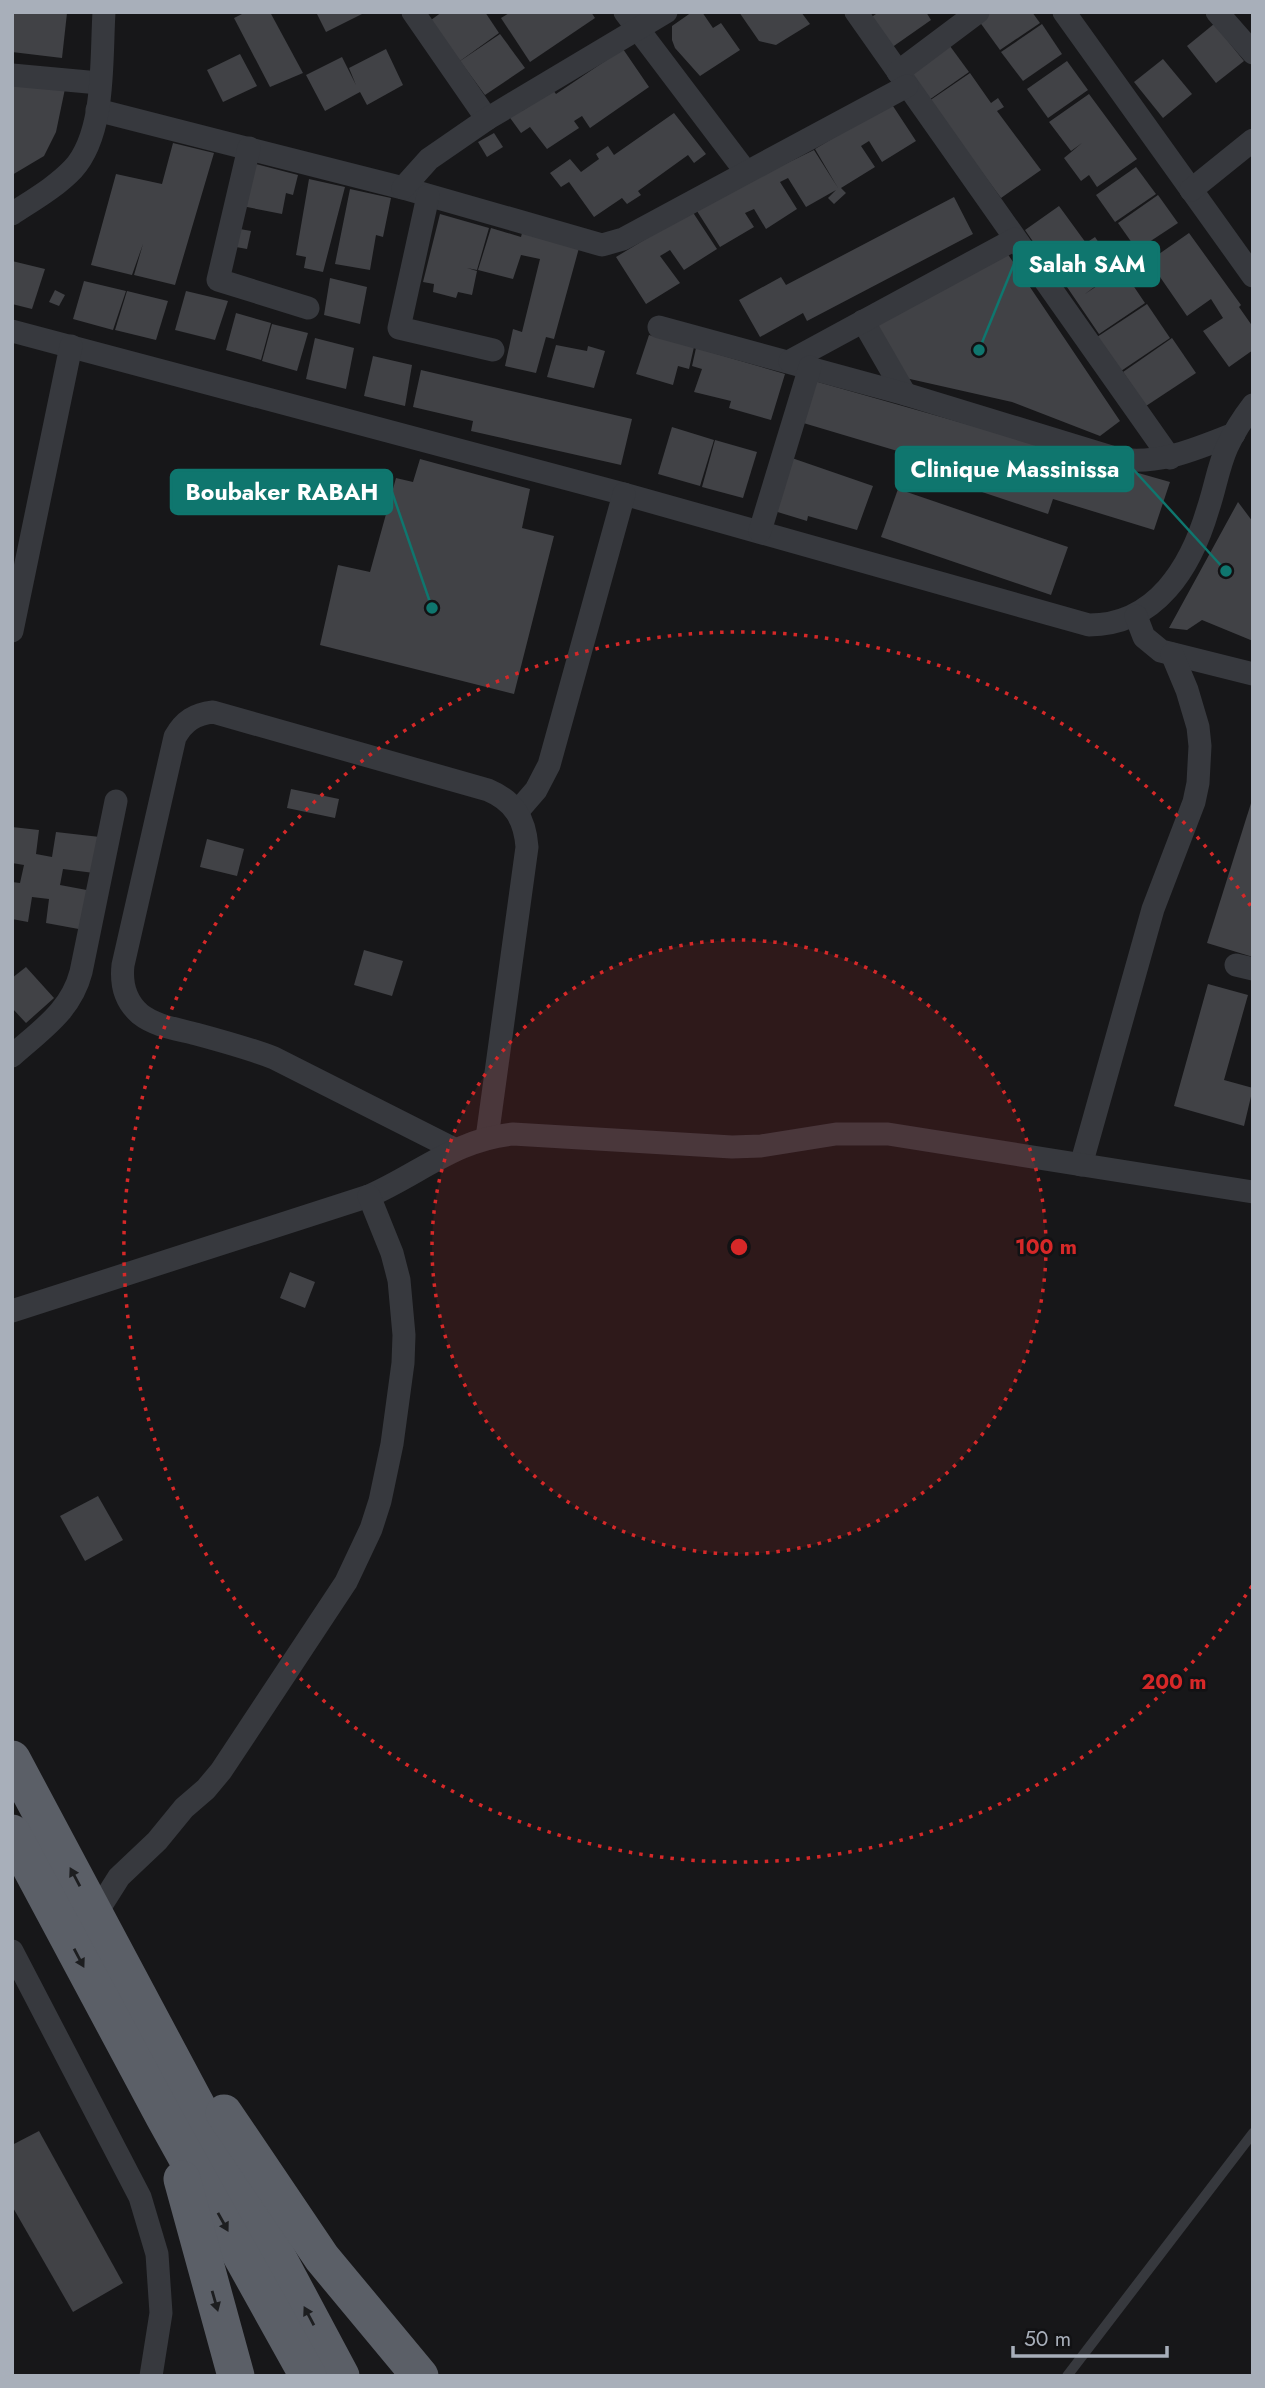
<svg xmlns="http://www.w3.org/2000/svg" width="1265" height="2388" viewBox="0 0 1265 2388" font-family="Jost,sans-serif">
	<rect width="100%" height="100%" fill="#171719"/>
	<g fill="#414246">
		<path d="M12 12 67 13 62 58 12 52Z"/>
		<path d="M246 12H270L303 73 270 87 234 18Z"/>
		<path d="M316 12H366L326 32Z"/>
		<path d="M442 12H485L499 33 460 61 431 20Z"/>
		<path d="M511 12H591L595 18 530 62 501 18Z"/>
		<path d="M692 12H702L713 28 721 23 740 50 700 76 675 48 672 40V26Z"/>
		<path d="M739 12H801L810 24 776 45 759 41Z"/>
		<path d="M879 12H926L931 20 891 48 870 18Z"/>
		<path d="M991 12H1032L1040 23 1000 50 979 21Z"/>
		<path d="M1042 24 1062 54 1023 81 1001 52Z"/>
		<path d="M1214 24 1244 61 1216 83 1187 46Z"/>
		<path d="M500 34 525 68 485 95 460 61Z"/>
		<path d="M947 42 969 72 929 100 907 70Z"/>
		<path d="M386 49 403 85 367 105 360 92 325 111 306 75 342 57 356 85 349 68Z"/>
		<path d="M623 49 649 87 590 128 582 116 574 121 579 128 547 149 530 127 521 133 508 115 519 107 522 111 553 90 556 94Z"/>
		<path d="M240 54 257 86 223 102 207 70Z"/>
		<path d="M1163 59 1192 94 1163 118 1134 82Z"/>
		<path d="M1067 61 1088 90 1048 118 1027 89Z"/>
		<path d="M970 73 991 103 998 98 1004 107 997 111 1041 170 1001 198 929 101Z"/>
		<path d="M12 79 66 84 56 132 44 156 12 175Z"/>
		<path d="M1089 94 1137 159 1097 187 1089 175 1081 181 1064 158 1082 143 1071 151 1049 122Z"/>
		<path d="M891 103 916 141 882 162 869 141 861 146 875 167 841 188 846 193 834 204 828 198 836 190 806 207 788 178 780 182 797 209 766 229 754 209 745 213 754 227 720 247 695 208 814 150 838 188 815 149Z"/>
		<path d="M674 113 706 154 694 163 688 155 638 191 641 195 627 204 622 198 594 217 569 182 561 187 550 173 570 159 581 172 599 159 596 154 608 146 614 155Z"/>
		<path d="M494 133 503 147 487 157 478 142Z"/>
		<path d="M173 143 214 153 175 285 134 275 143 244 132 275 91 265 116 174 162 184Z"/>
		<path d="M252 163 298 175 293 195 286 193 282 214 242 206Z"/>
		<path d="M1136 167 1156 194 1115 222 1096 195Z"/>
		<path d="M309 179 345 187 323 272 304 268 306 257 296 255Z"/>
		<path d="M350 189 391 198 383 237 376 235 370 270 335 264Z"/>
		<path d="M1158 195 1178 223 1137 250 1118 223Z"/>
		<path d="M954 197 973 234 807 321 803 313 760 337 739 300 781 277 786 285Z"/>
		<path d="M1059 206 1086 243 1095 237 1117 270 1085 294 1122 269 1145 303 1099 334 1052 265 1050 266 1025 230Z"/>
		<path d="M692 211 717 249 684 270 670 250 660 256 680 283 646 304 616 257Z"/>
		<path d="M440 214 489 228 477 270 467 268 477 271 472 295 458 292 456 298 433 292 434 284 423 282Z"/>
		<path d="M491 228 521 237 522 233 579 248 554 339 546 337 536 373 505 366 513 329 522 332 540 259 521 255 513 279 478 270Z"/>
		<path d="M240 229 251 231 247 249 236 247Z"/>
		<path d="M1189 233 1241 305 1239 307 1253 327V350L1229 367 1203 331 1223 318 1211 299 1187 316 1149 261Z"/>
		<path d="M1005 250 1120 421 1100 436 1012 402 901 377 870 323Z"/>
		<path d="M12 261 45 269 32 309 12 304Z"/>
		<path d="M330 278 367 287 360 324 324 315Z"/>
		<path d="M84 281 126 291 113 330 73 319Z"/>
		<path d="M55 290 65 295 59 306 49 302Z"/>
		<path d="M127 291 168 301 156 340 115 330Z"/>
		<path d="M186 291 228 301 215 340 175 330Z"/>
		<path d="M1147 304 1170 338 1121 371 1097 337Z"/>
		<path d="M236 313 271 323 261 360 226 350Z"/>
		<path d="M272 324 308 333 297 371 262 361Z"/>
		<path d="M649 335 694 347 689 369 678 366 673 385 636 374Z"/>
		<path d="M315 338 354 348 346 389 306 379Z"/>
		<path d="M1172 338 1196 373 1146 406 1123 372Z"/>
		<path d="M556 345 587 351 588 346 605 351 594 388 547 377Z"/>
		<path d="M696 348 785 374 771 420 729 408 731 401 694 392 702 369 692 366Z"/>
		<path d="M373 356 412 365 405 406 364 396Z"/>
		<path d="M421 370 632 419 621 465 471 431 473 421 413 407Z"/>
		<path d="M811 380 1170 482 1154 530 1053 499 1048 514 964 486 968 472 800 422Z"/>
		<path d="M672 427 714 440 700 486 658 474Z"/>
		<path d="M715 440 757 452 743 498 702 487Z"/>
		<path d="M789 457 873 486 857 530 808 516 807 521 771 510Z"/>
		<path d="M420 459 530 489 522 528 554 536 514 694 320 645 338 565 370 572 396 478 413 482Z"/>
		<path d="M898 489 1068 547 1051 595 881 537Z"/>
		<path d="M1238 502 1253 522V641L1202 620 1187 630 1169 628Z"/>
		<path d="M291 789 339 799 335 818 287 808Z"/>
		<path d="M1252 800 1253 801V957L1207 943Z"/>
		<path d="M12 827 39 830 36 854 52 857 56 832 100 837 94 873 63 869 60 885 92 891 84 930 46 923 49 899 32 897 28 922 12 919V882L20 883 24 865 12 863Z"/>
		<path d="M207 839 244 849 237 876 200 867Z"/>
		<path d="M364 950 403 961 392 996 354 985Z"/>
		<path d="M26 967 54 998 26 1023 12 1008V978Z"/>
		<path d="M1208 984 1248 995 1224 1080 1253 1088 1244 1126 1174 1106Z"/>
		<path d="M290 1272 315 1282 305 1308 280 1298Z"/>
		<path d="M98 1496 123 1540 85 1561 60 1516Z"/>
		<path d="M39 2131 123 2283 73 2312 12 2206V2145Z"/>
	</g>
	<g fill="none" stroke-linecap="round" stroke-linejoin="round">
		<path stroke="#37393e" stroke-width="10" d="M1067 2376 1253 2133"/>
		<g stroke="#37393e" stroke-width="23">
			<path d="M413 12 487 119"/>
			<path d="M625 12 746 172"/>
			<path d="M856 12 1170 458"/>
			<path d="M1064 12 1253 276"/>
			<path d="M1217 12 1253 53"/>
			<path d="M898 72 978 12"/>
			<path d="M12 75 99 83"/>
			<path d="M97 110 403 188 602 245 623 239 907 86"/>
			<path d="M249 148 218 280 308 308"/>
			<path d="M403 188 429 159 487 119 666 12"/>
			<path d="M1191 190 1253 140"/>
			<path d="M428 196 399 328 493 350"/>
			<path d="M12 214C33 200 56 187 73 169 106 133 101 59 104 12"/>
			<path d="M863 321 905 394"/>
			<path d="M659 327 905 394 1118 459C1161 465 1195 449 1234 434"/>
			<path d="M12 331 624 494 1089 625C1156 625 1191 567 1208 509 1215 489 1218 467 1227 447 1234 432 1243 418 1253 405"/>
			<path d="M790 361 1015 239"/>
			<path d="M760 531 810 367"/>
			<path d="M1136 616 1144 637 1161 651 1253 674"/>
			<path d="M12 631 71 346"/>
			<path d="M517 812 536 790 549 765 624 494"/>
			<path d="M1236 965 1253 969"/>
			<path d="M12 1056C41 1030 71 1011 81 972L116 801"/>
			<path d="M454 1149 274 1058C248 1048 222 1041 196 1034 177 1029 155 1026 140 1014 125 1001 121 983 123 965L175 737C184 721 195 714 213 712L488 790C514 801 525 819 527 847L487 1138"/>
			<path d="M1081 1165 1153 909 1194 802 1198 783 1200 746 1198 727 1187 690 1172 654"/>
			<path d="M12 1311 369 1196C419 1174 457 1139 513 1134L732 1147 761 1146 836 1134H888L1253 1192"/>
			<path d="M95 1915 119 1877 157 1841 184 1808 206 1789 221 1771 346 1582 371 1529 380 1501 392 1444 403 1363 404 1335 399 1280 392 1253 369 1196"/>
			<path d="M12 1951 140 2197 157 2254 161 2313 151 2376"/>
		</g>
		<g stroke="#5b5f67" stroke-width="37">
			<path d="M12 1759 341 2376"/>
			<path d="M12 1833 164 2117 308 2376"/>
			<path d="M224 2113 322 2258 420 2376"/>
			<path d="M182 2179 236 2376"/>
		</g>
	</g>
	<defs><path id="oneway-solid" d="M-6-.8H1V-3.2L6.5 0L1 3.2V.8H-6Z" transform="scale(1.75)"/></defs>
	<g fill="#1d1e20">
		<use href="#oneway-solid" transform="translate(75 1877) rotate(-118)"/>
		<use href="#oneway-solid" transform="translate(79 1958) rotate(62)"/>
		<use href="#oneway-solid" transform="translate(223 2222) rotate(61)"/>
		<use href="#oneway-solid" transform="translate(215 2301) rotate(74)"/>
		<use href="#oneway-solid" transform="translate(309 2316) rotate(-118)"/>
	</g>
	<circle cx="739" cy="1247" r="307" fill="#d62828" fill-opacity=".12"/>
	<g fill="none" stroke="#d62828" stroke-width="3.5" stroke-dasharray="3.5 7">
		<circle cx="739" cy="1247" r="307"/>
		<path d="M1252 1586A615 615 0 1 1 1252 908"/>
	</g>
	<circle cx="739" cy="1247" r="10" fill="#d62828" stroke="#121214" stroke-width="3.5"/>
	<g font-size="21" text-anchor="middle" font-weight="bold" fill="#d62828" stroke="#121214" stroke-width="5" stroke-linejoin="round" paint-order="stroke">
		<text x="1046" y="1254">100 m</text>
		<text x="1174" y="1689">200 m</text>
	</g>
	<path fill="none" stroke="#0f766e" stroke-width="2.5" d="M979 350L1014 264M1226 571L1133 469M432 608L392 492"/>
	<g fill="#0f766e" stroke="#121214" stroke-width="2.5">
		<circle cx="979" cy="350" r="7"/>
		<circle cx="1226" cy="571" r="7"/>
		<circle cx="432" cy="608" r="7"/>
	</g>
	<g fill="#0f766e" stroke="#0f766e" stroke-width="2.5">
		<rect x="1014" y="242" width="145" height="44" rx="7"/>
		<rect x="896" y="447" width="237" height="44" rx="7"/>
		<rect x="171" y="470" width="221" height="44" rx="7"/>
	</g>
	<g font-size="23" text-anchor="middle" font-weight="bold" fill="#fff">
		<text x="1087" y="272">Salah SAM</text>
		<text x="1015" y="477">Clinique Massinissa</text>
		<text x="282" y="500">Boubaker RABAH</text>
	</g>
	<rect width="1265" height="2388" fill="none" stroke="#a8afba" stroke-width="28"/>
	<path d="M1013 2346v10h154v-10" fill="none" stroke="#a8afba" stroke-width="3.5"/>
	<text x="1024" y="2346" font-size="21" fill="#a8afba" stroke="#121214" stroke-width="5" paint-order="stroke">50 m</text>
</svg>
